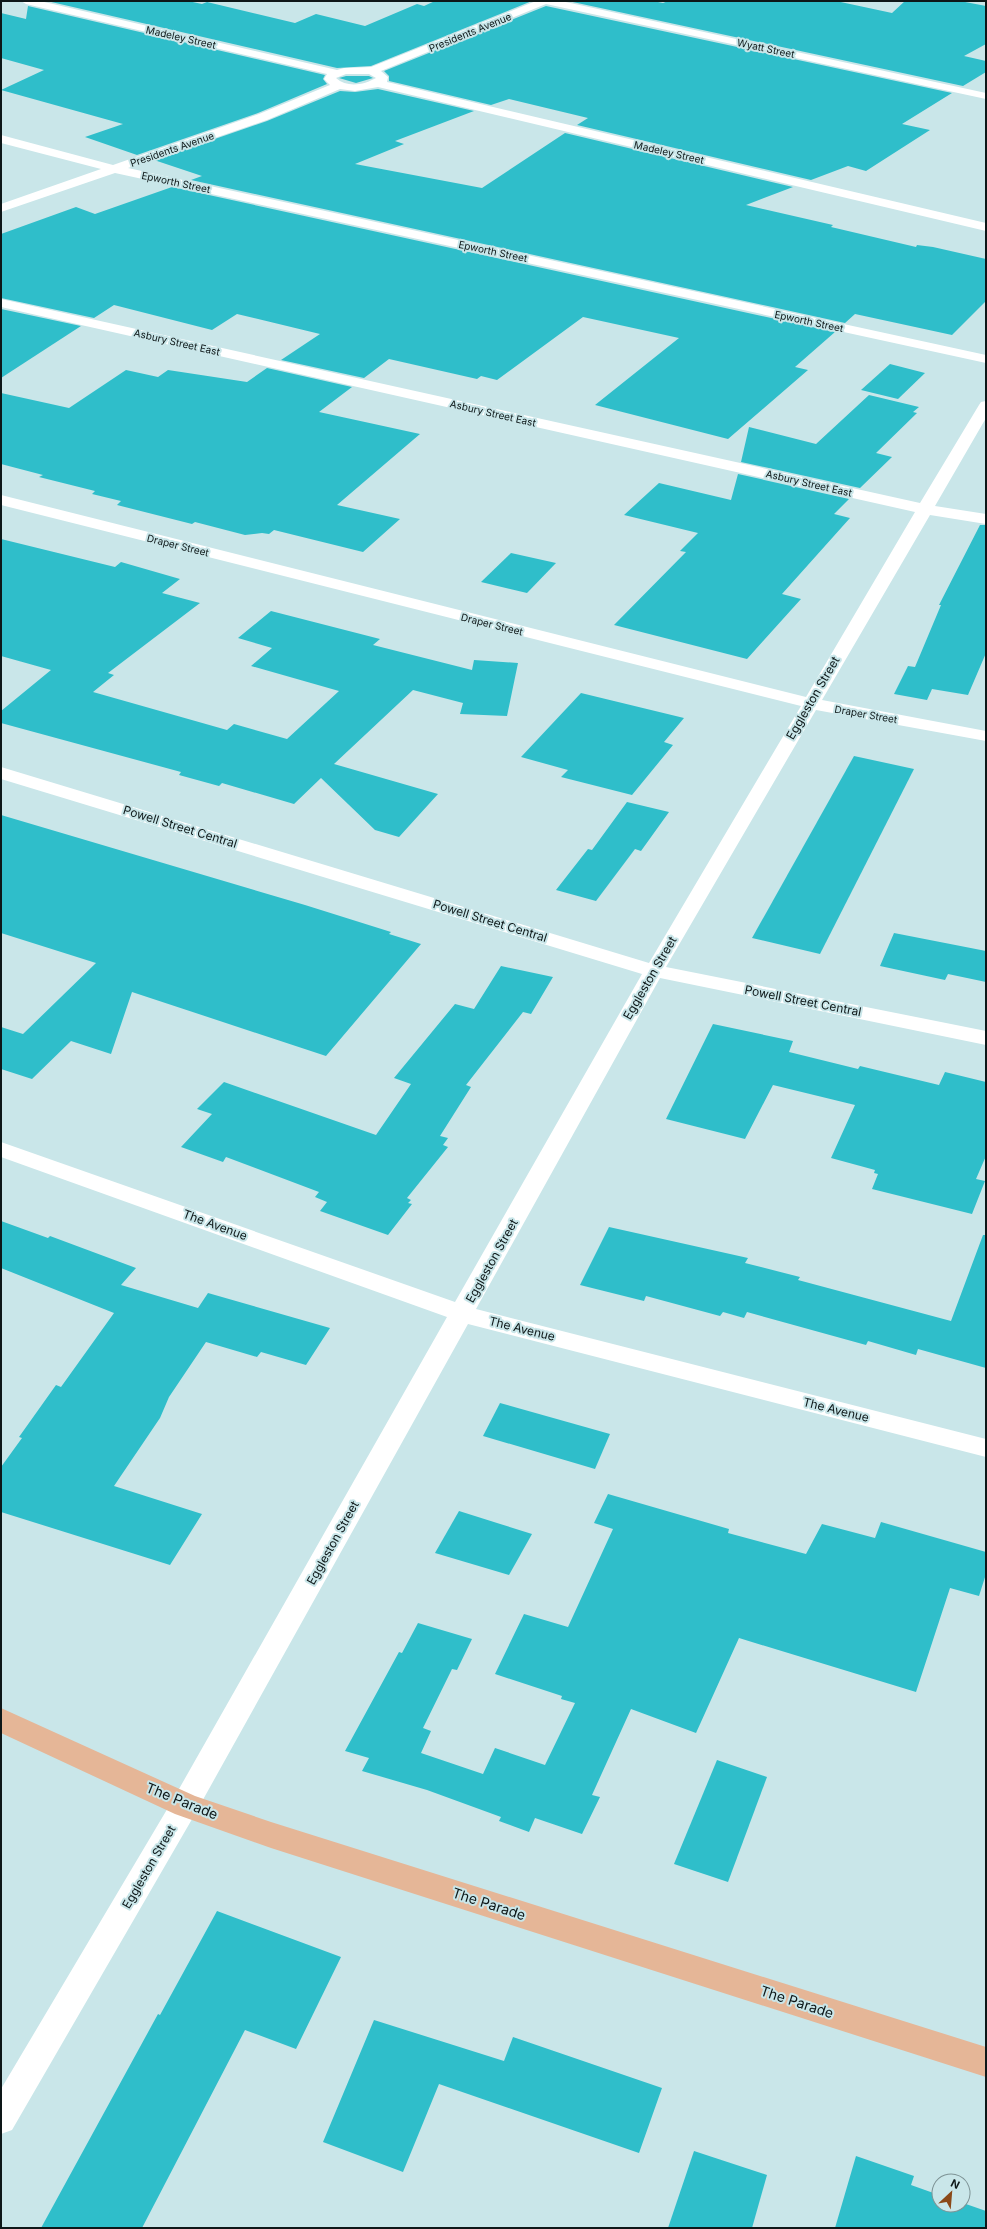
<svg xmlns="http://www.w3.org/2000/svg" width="987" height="2229" viewBox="0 0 987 2229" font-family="Inter,sans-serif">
	<rect width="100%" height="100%" fill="#c9e6e9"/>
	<g fill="#2fbeca">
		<path d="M47 1H188L202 4 207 2 295 23 316 14 365 26 417 4 424 6 435 1H532L371 66 337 68Z"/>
		<path d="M568 1H653L663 3 668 1H836L892 13 905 1H960L986 6V44L964 56 986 61V72L963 86Z"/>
		<path d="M28 6 325 75 323 79 327 84 258 113 137 155 85 137 123 124 1 90 44 70 1 58V13L26 19Z"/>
		<path d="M546 6 952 93 902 124 930 130 866 171 848 166 811 180 577 125 588 118 509 99 491 105 389 81V76L384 71Z"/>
		<path d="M346 76H369L373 78 356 83 339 78Z"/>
		<path d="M378 89 474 111 395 141 404 144 355 164 482 188 565 133 793 187 746 205 833 225 831 227 916 247 917 245 933 247 986 259V301L952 335 855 314 845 323 191 180 202 176 154 160 267 121 340 91 355 92Z"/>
		<path d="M172 187 835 332 795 367 808 370 728 439 595 405 679 338 583 317 497 380 481 376 477 379 389 359 364 378 281 360 320 334 237 314 212 330 114 305 94 318 1 298V234L76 207 95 214Z"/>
		<path d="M1 309 81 326 1 378Z"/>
		<path d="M890 364 925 373 898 399 861 390Z"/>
		<path d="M267 368 352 387 319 412 420 434 337 505 400 519 363 552 274 530 269 534 262 533 245 535 195 522 192 524 117 505 121 501 92 494 95 491 39 477 43 475 1 464V393L69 408 126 370 158 377 168 370 247 382Z"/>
		<path d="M869 395 919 407 913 412 917 413 876 453 892 457 860 488 741 462 749 427 816 444Z"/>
		<path d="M738 474 849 499 834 514 850 518 782 594 801 599 747 659 614 625 686 552 680 551 698 533 624 515 659 483 731 500Z"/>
		<path d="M980 525H986V653L968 695 932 689 927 700 894 694 908 666 915 667 941 605H939Z"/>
		<path d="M1 539 115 567 121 562 180 579 162 593 200 603 108 673 114 675 93 692 227 730 234 724 287 739 339 691 251 666 272 648 238 638 271 611 380 639 373 645 472 670 474 660 518 663 507 716 460 714 463 703 413 690 334 764 438 794 399 837 375 830 321 778 294 804 222 783 219 786 179 775 181 772 1 723V711L51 670 1 656Z"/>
		<path d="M511 553 556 563 527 593 481 582Z"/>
		<path d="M581 693 684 718 664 742 673 745 632 795 561 777 568 770 521 757Z"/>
		<path d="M854 756 914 769 820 954 752 938Z"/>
		<path d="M627 802 669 812 641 851 635 849 596 901 556 890 588 849 592 850Z"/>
		<path d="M1 815 305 905 391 932 389 934 421 944 326 1056 132 992 111 1054 71 1041 32 1079 1 1069V1027L23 1034 96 963 1 933Z"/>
		<path d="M894 933 986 951V982L948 974 945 980 880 966Z"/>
		<path d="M501 966 553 977 531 1014 523 1012 466 1085 471 1087 440 1136 448 1138 443 1145 448 1147 407 1198 411 1200 408 1203 412 1204 388 1235 320 1211 327 1202 315 1197 319 1192 226 1157 223 1162 181 1147 212 1114 197 1109 224 1082 376 1135 411 1084 394 1078 455 1004 474 1009Z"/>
		<path d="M713 1024 793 1041 789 1052 858 1069 860 1066 939 1085 945 1072 986 1082V1156L976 1179 985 1181 972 1214 872 1189 878 1174 874 1173 875 1170 831 1158 855 1105 773 1085 745 1139 666 1119Z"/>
		<path d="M1 1221 48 1238 50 1236 136 1268 121 1285 198 1308 208 1293 330 1328 306 1365 261 1352 257 1357 206 1342 169 1397 160 1418 114 1486 202 1514 170 1565 1 1512V1467L22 1438 19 1437 56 1385 61 1387 114 1313 1 1268Z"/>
		<path d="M609 1227 748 1258 745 1263 800 1277 798 1280 951 1321 983 1235H986V1368L918 1349 916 1355 868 1341 866 1345 747 1312 744 1318 723 1312 720 1316 646 1296 644 1301 580 1285Z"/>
		<path d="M500 1403 610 1434 595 1469 483 1436Z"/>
		<path d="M608 1494 729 1529 728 1533 806 1554 822 1524 875 1538 881 1522 986 1552V1574L979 1596 950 1588 916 1692 739 1638 696 1733 631 1709 592 1795 600 1797 582 1834 535 1818 529 1832 499 1821 501 1817 427 1790 362 1771 369 1758 345 1751 399 1652 402 1653 418 1623 472 1639 457 1670 452 1669 423 1728 431 1731 421 1753 483 1774 495 1748 545 1765 575 1703 561 1699 562 1696 495 1674 524 1614 568 1627 613 1529 594 1523Z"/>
		<path d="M459 1511 532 1534 509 1575 435 1553Z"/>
		<path d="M717 1760 767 1777 728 1882 674 1864Z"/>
		<path d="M217 1911 341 1957 296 2049 245 2030 142 2228H41L158 2014 160 2015Z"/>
		<path d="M374 2020 504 2061 513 2037 662 2088 639 2153 439 2084 403 2172 323 2142Z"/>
		<path d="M694 2151 767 2175 752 2228H668Z"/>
		<path d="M856 2156 914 2176 911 2185 939 2195V2205H963V2203L986 2211V2228H835Z"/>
	</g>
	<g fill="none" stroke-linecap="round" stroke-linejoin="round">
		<g fill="#fff" fill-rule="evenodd">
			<path d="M21 1H40L337 70 344 68 371 67 536 1H561L986 93V99L546 4 381 71 388 77 387 82 986 223V231L378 87 355 91 340 89 267 120 128 168 986 355V363L115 173 1 212V204L101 169 1 143V135L113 165 259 114 330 85 324 79 327 74 26 4ZM346 74H369L376 78C364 85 347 88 336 78Z"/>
			<path d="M1 299 920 503 979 405 981 402 986 401V418L935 506 986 514V524L930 515 822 700 986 731V741L816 710 666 967 986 1031V1045L660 978 476 1309 986 1439V1457L468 1324 195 1814 12 2130 1 2134V2089L175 1796 447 1317 1 1157V1142L455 1302 642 974 1 779V767L649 963 801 706 1 505V495L806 697 915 512 1 307Z"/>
		</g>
		<path fill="#e5b697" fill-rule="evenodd" d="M1 1708 195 1796 271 1822 986 2047V2077L271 1848 175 1814 1 1733Z"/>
	</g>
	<g text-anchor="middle" stroke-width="4" stroke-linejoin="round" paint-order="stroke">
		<g font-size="10" fill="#0d1718" stroke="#c9e6e9">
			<text transform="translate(470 32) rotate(-22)" y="4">Presidents Avenue</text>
			<text transform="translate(181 37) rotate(13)" y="4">Madeley Street</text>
			<text transform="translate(766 48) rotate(12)" y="4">Wyatt Street</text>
			<text transform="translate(172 149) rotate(-19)" y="4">Presidents Avenue</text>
			<text transform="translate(669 152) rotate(13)" y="4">Madeley Street</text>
			<text transform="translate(176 182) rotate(12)" y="4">Epworth Street</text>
			<text transform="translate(493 251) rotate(12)" y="4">Epworth Street</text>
			<text transform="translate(809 321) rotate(12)" y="4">Epworth Street</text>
			<text transform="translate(177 342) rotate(13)" y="4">Asbury Street East</text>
			<text transform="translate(493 413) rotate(13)" y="4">Asbury Street East</text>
			<text transform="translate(809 483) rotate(13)" y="4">Asbury Street East</text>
			<text transform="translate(178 545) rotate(14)" y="4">Draper Street</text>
			<text transform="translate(492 624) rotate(14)" y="4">Draper Street</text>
			<text transform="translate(866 714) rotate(10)" y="4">Draper Street</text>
		</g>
		<g font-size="12" fill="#0d1718" stroke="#c9e6e9">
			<text transform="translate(813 698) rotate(-60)" y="4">Eggleston Street</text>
			<text transform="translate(180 827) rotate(17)" y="4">Powell Street Central</text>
			<text transform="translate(490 921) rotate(17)" y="4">Powell Street Central</text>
			<text transform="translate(650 978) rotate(-60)" y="4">Eggleston Street</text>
			<text transform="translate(803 1001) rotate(11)" y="4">Powell Street Central</text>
			<text transform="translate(215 1225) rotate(20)" y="4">The Avenue</text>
			<text transform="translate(492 1261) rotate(-61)" y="4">Eggleston Street</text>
			<text transform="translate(522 1329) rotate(14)" y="4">The Avenue</text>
			<text transform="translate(836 1410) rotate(14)" y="4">The Avenue</text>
			<text transform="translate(333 1543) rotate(-61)" y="4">Eggleston Street</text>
			<text transform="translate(149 1867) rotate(-60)" y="4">Eggleston Street</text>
		</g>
		<g font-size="14" fill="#0d1718" stroke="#c9e6e9">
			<text transform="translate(182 1801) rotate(22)" y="5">The Parade</text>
			<text transform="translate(489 1904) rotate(18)" y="5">The Parade</text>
			<text transform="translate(797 2002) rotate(18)" y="5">The Parade</text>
		</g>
	</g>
	<rect width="987" height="2229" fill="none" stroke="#0d1718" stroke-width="4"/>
	<g transform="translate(951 2193) rotate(26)"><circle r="19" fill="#c9e6e9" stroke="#7e9395"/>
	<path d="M0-3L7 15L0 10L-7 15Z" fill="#8b4918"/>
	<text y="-6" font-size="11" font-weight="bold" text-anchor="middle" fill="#0d1718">N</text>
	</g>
</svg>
